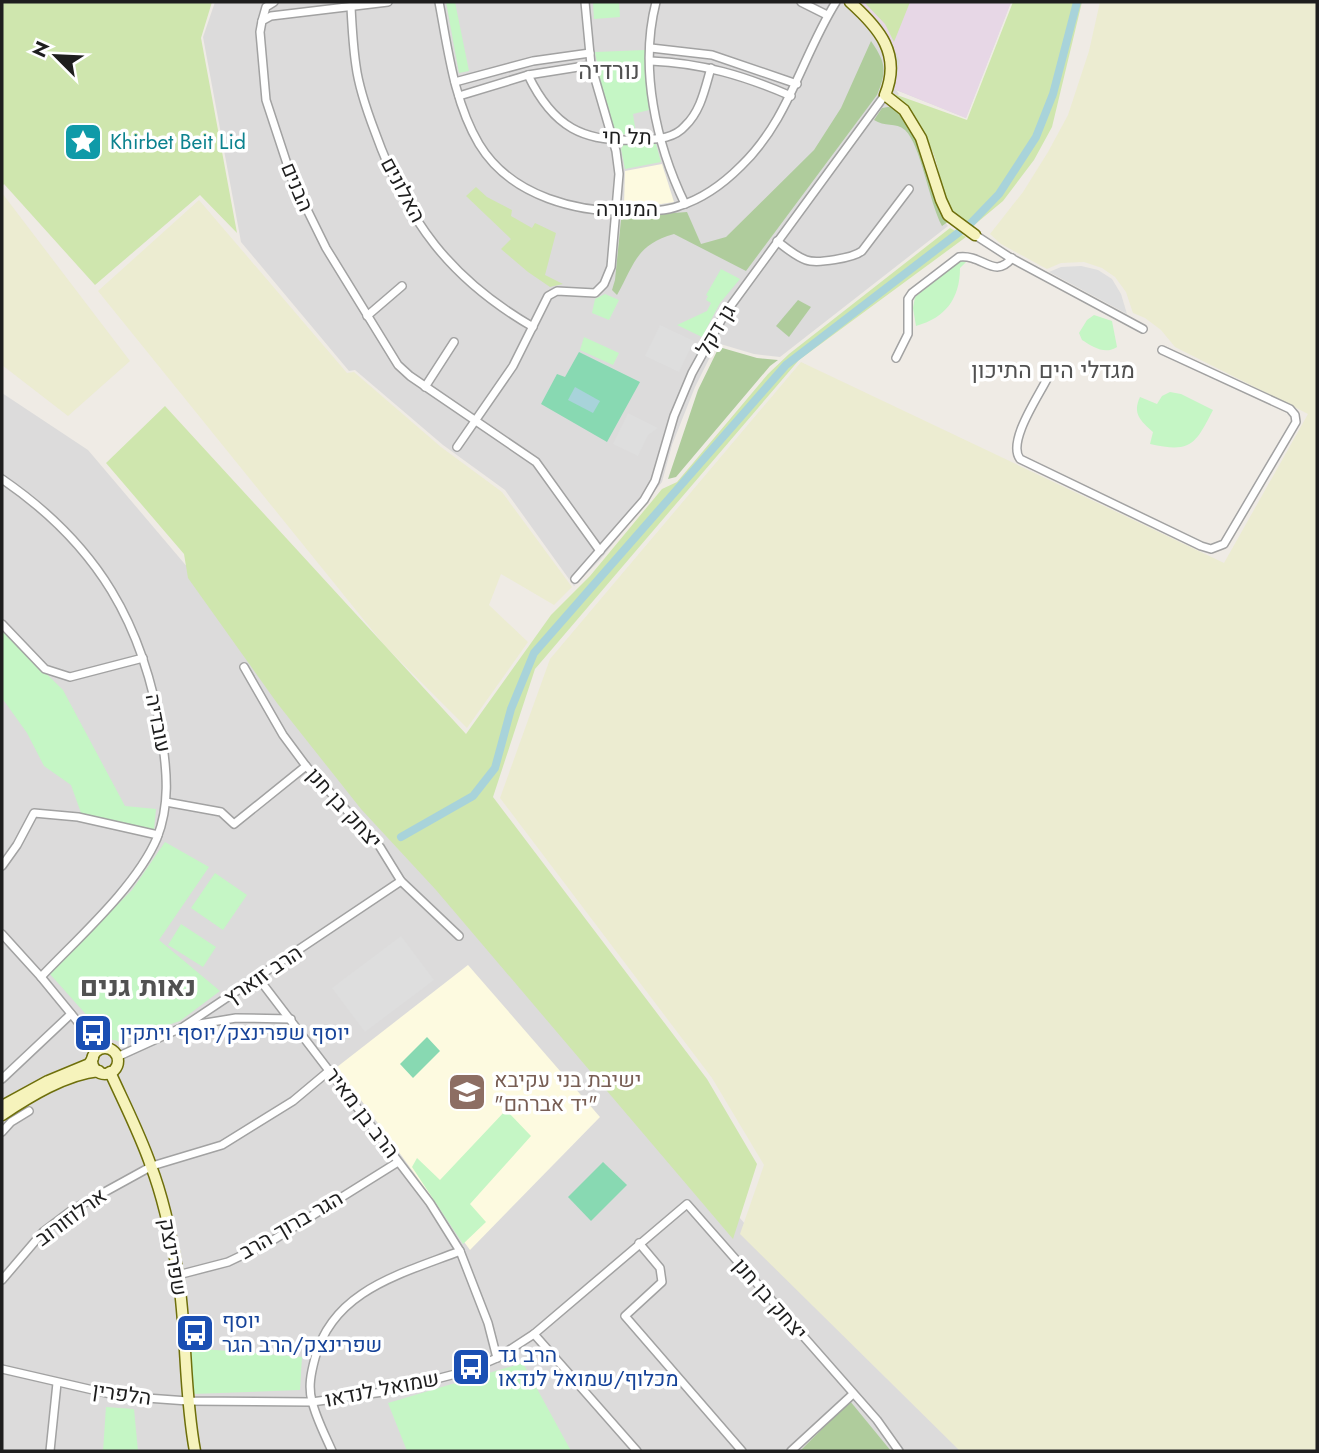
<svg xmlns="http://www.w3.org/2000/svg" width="1319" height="1453" viewBox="0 0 1319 1453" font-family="Jost,Heebo,sans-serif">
	<rect width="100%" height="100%" fill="#efebe5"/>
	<g fill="#dcdbdb">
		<path d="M215 2H1011L966 118 896 90 899 94 888 104 910 126 938 212 948 226 780 357 754 354 717 343 695 387 672 445 662 482 601 559 574 586 505 490 443 445 355 370 349 371 241 242 203 37Z"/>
		<path d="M2 393 88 450 745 1224 1034 1451H2Z"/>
	</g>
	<path fill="#e7d7e6" d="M860 2H1011L966 118 894 89 900 61 882 24Z"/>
	<g fill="#fdfae0">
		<path d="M662 164 674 202 648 206 624 205 625 171Z"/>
		<path d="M468 965 600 1117 470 1250 337 1067Z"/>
	</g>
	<g fill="#ececd1">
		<path d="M1100 2H1317V1451H960L740 1234 764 1165 712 1078 500 798 550 659 801 362 1224 563 1308 414 1175 347 1161 330 1145 318 1133 313 1126 292 1115 277 1102 268 1084 262 1061 263 1047 269 1001 244 990 234 1023 192 1048 152 1068 115 1089 51Z"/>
		<path d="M2 193 130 361 68 416 2 365Z"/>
		<path d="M199 200 347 373 354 372 441 447 502 492 572 587 554 605 501 574 489 605 528 642 467 728 385 646 98 291Z"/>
	</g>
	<g fill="#cfe6ae">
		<path d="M2 2H212L201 38 237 233 200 195 95 285 4 184 2 187Z"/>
		<path d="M864 2H910L894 42 885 24Z"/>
		<path d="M1013 2H1082L1052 127 1034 160 1003 201 973 226C937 210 945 178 931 148 922 127 909 111 894 94L967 120Z"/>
		<path d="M476 187 487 197 512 210 511 216 532 228 535 223 556 233 545 275 563 284 550 287 528 272 501 249 511 239 466 196Z"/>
		<path d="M950 228 966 237 799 360 535 669 493 797 707 1079 757 1164 733 1239 436 890 361 809 277 703 188 578 184 554 106 463 165 406 466 734 551 615 590 576 662 489 677 482 768 374 789 354Z"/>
	</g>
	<g fill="#afcc9c">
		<path d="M871 41C886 63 887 70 877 95L746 271 674 234C636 245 635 263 617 295L612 290 615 280 621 220 632 216 687 212 701 244 726 237 814 150 841 108Z"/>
		<path d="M888 107 897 108 914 131 949 221 942 226C929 202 921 145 905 130 896 122 884 127 874 120L882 108Z"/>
		<path d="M798 300 811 307 789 337 776 326Z"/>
		<path d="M719 347 757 358 778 360 770 366 676 477 668 479 698 390Z"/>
		<path d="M850 1401 891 1451H800Z"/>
	</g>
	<g fill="#c5f6c5">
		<path d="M446 2H455L469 71 459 73Z"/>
		<path d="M593 2H619L620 17 594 19Z"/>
		<path d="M645 50 649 110 633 114 636 133 616 135 603 94 595 52Z"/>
		<path d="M624 144H656L661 162 625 169 621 149Z"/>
		<path d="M960 261 966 262 960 268C960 299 945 318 916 326L913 308 915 297Z"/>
		<path d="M721 269 740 279 720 303 702 337 677 325 707 311 711 303 706 300 708 296 706 295Z"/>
		<path d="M605 294 619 300 609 320 592 313 595 299Z"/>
		<path d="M1094 315 1112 321 1117 347C1105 355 1093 347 1082 340L1079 333 1087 320Z"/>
		<path d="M584 337 619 353 613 365 580 350Z"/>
		<path d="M1170 392 1181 394 1213 410C1195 445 1191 453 1150 444L1153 432C1141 421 1132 414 1140 397L1157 404 1162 396Z"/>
		<path d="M2 630 63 690 125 806 156 809 154 830 81 813 71 785 44 766 27 733 2 698Z"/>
		<path d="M165 842 209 867 159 940 220 991 180 1021 119 1041 108 1039 49 973 132 890Z"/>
		<path d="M215 873 247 895 223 930 191 908Z"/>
		<path d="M181 924 216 947 203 967 168 945Z"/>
		<path d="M506 1110 531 1136 470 1204 486 1222 463 1244 412 1167 417 1158 440 1180Z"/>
		<path d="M191 1348 302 1357 300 1390 192 1394Z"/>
		<path d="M523 1363 571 1451H407L388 1403Z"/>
		<path d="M106 1407 134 1409 138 1451H103Z"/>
	</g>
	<g fill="#88d9b2">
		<path d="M579 352 640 382 607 442 541 404 557 374 565 377Z"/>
		<path d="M427 1037 440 1051 413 1078 400 1064Z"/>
		<path d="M603 1162 627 1185 591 1221 568 1197Z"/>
	</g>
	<g fill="#dedede">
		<path d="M1081 266 1098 270 1112 279 1121 294 1127 314 1049 272 1061 267Z"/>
		<path d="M660 325 694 341 679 372 645 356Z"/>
		<path d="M628 413 658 428 648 435 638 456 613 444Z"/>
		<path d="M401 936 434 980 365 1032 332 988Z"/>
	</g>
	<path fill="#a8d3da" d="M575 387 600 401 593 413 568 400Z"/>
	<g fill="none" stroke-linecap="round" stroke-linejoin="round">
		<path stroke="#a8d3da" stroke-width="8" d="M401 837 473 796 495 768 511 709 534 653 786 365 971 223 999 194 1036 137 1053 94 1077 2"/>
		<defs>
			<g id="street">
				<path d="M388 2 271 16 262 21 260 32 266 100 292 179 326 248 398 365 410 376 536 462 600 551"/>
				<path d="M439 2C448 49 454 102 479 144 511 197 579 214 637 211 651 211 666 211 679 206 702 199 724 183 741 166 789 120 802 56 836 2"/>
				<path d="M656 2C639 68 656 144 685 204"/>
				<path d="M801 2 827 15"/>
				<path d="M351 7C352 27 353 46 356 66 359 89 367 111 375 132 407 221 450 279 533 327"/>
				<path d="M262 21 266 7 274 2"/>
				<path d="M651 48 712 55 797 84"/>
				<path d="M651 61C702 63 745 76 791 96"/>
				<path d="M528 75C553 127 583 143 640 140 656 139 674 139 685 126 701 111 705 88 711 68"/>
				<path d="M455 82 533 61 590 53"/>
				<path d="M459 96 528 75 591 65"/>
				<path d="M975 235 1009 257 1143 329"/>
				<path d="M777 241C786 248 795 256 806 260 817 264 853 258 862 251L909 189"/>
				<path d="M367 316 402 286"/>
				<path d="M896 358 908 334V299L912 293 959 257C983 254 994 280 1012 258"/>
				<path d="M1047 379C1038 397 1007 442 1020 459L1201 546 1211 549 1224 544 1296 422 1295 415 1290 409 1162 350"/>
				<path d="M425 387 454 342"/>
				<path d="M457 447 513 366 548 296 557 291 595 293 604 284 611 267 619 174 616 151 591 65 585 2"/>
				<path d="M2 479C98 545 144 624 162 738 167 772 170 805 157 838 136 887 78 938 41 977"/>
				<path d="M575 579 644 500 655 481 674 416 692 373 724 315 885 95"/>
				<path d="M2 624 45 669 70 677 143 658"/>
				<path d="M244 667 283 735 306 766 380 847 401 881 459 936"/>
				<path d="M166 802 221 812 234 824 306 766"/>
				<path d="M2 866 17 845 34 813 78 817 158 835"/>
				<path d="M2 934 41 977 100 1049"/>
				<path d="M259 979 430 1203 460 1251 488 1323 497 1358"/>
				<path d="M187 1026 236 1018 291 1019"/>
				<path d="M117 1057 183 1027 401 881"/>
				<path d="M2 1079 71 1014"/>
				<path d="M2 1132 11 1122 29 1111"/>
				<path d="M639 1243 660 1268 662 1282 625 1316 742 1451"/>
				<path d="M178 1275 228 1262 270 1242 398 1162"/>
				<path d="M2 1280 43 1232 72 1210 152 1166 222 1145 293 1101 330 1070"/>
				<path d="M534 1334 637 1451"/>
				<path d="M2 1369 119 1396 188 1401 312 1402 390 1391 467 1371 497 1358 534 1334 687 1204 877 1420 899 1451"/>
				<path d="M50 1451 57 1383"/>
				<path d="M332 1451C325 1435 316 1418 312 1401 308 1387 311 1373 315 1358 333 1290 401 1274 460 1251"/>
				<path d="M791 1451 853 1394"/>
			</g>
			<g id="secondary">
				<path d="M850 2C879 28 902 54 885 95L904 110 921 138 941 200 948 215 975 235"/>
				<circle cx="105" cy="1061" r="13"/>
				<path d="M110 1072C124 1103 140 1134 151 1166 164 1200 172 1239 178 1275 187 1333 184 1393 195 1451"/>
				<path d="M2 1106 48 1081 89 1064 93 1058"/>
				<path d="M2 1115C29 1097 66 1074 99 1071"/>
			</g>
		</defs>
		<use href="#street" stroke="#a2a2a2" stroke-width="10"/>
		<use href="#secondary" stroke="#6e6f0b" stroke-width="13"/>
		<use href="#street" stroke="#fff" stroke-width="7"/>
		<use href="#secondary" stroke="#f6f3bc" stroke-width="10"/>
	</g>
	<defs>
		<symbol id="sight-square" viewBox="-11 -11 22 22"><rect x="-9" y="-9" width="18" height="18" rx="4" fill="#0f9aa8" stroke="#fff"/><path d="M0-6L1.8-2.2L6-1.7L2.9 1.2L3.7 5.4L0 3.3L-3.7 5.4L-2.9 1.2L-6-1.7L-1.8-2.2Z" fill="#fff"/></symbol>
		<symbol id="bus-square" viewBox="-11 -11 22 22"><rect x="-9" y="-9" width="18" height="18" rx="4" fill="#1a4fb4" stroke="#fff"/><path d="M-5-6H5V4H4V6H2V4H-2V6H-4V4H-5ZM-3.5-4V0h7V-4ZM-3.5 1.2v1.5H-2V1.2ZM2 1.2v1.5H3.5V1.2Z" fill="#fff"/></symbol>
		<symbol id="school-square" viewBox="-11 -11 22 22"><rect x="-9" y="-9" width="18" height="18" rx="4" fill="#8d6e63" stroke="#fff"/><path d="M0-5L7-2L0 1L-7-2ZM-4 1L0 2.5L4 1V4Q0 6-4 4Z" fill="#fff"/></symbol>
	</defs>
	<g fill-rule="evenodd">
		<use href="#sight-square" x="61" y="120" width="44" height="44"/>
		<use href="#bus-square" x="71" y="1011" width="44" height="44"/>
		<use href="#school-square" x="445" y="1070" width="44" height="44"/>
		<use href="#bus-square" x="173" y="1311" width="44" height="44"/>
		<use href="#bus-square" x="449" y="1345" width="44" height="44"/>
	</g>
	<g text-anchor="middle" stroke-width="7" stroke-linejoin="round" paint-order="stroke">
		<g font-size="21" fill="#1e1e1e" stroke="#fff">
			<text transform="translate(627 137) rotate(1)" y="7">תל חי</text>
			<text transform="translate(297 187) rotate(67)" y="7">הבנים</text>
			<text transform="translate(403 190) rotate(62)" y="7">האלונים</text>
			<text x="627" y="216">המנורה</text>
			<text transform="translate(716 330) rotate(-59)" y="7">גן דקל</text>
			<text transform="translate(158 723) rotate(79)" y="7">עובדיה</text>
			<text transform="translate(344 808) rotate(48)" y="7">יצחק בן חנן</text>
			<text transform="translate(263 975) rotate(-34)" y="7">הרב זוארץ</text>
			<text transform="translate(362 1113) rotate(53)" y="7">הרב בן מאיר</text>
			<text transform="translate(71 1217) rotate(-36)" y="7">ארלוזורוב</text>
			<text transform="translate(291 1225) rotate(-30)" y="7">הגר ברוך הרב</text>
			<text transform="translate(173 1257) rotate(80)" y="7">שפרינצק</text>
			<text transform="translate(770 1299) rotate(49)" y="7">יצחק בן חנן</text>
			<text transform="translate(382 1389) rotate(-11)" y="7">שמואל לנדאו</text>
			<text transform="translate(122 1394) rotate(8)" y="7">הלפרין</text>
		</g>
		<g font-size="21" fill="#0d838f" stroke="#fff" text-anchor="start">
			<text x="110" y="149">Khirbet Beit Lid</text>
		</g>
		<g font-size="21" fill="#164399" stroke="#fff" text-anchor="start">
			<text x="120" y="1040">יוסף שפרינצק/יוסף ויתקין</text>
			<text x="222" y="1328">יוסף<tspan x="222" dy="24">שפרינצק/הרב הגר</tspan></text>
			<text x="498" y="1362">הרב גד<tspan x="498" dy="24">מכלוף/שמואל לנדאו</tspan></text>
		</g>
		<g font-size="21" fill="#785e54" stroke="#fff" text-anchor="start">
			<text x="494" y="1087">ישיבת בני עקיבא<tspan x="494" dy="24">"יד אברהם"</tspan></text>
		</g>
		<g font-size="23" fill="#515151" stroke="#fff">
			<text x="1053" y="378">מגדלי הים התיכון</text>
		</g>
		<g font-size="24" fill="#515151" stroke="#fff">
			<text x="609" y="79">נורדיה</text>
		</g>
		<g font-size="28" font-weight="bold" fill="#515151" stroke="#fff">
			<text x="138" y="996">נאות גנים</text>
		</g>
	</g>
	<rect width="1319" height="1453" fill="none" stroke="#1e1e1e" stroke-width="7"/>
	<g transform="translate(56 56) rotate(294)" stroke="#ffffff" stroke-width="5" paint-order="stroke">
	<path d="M0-5L12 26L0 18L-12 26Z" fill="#1e1e1e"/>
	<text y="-10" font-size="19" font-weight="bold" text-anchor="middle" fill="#1e1e1e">N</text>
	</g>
</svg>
